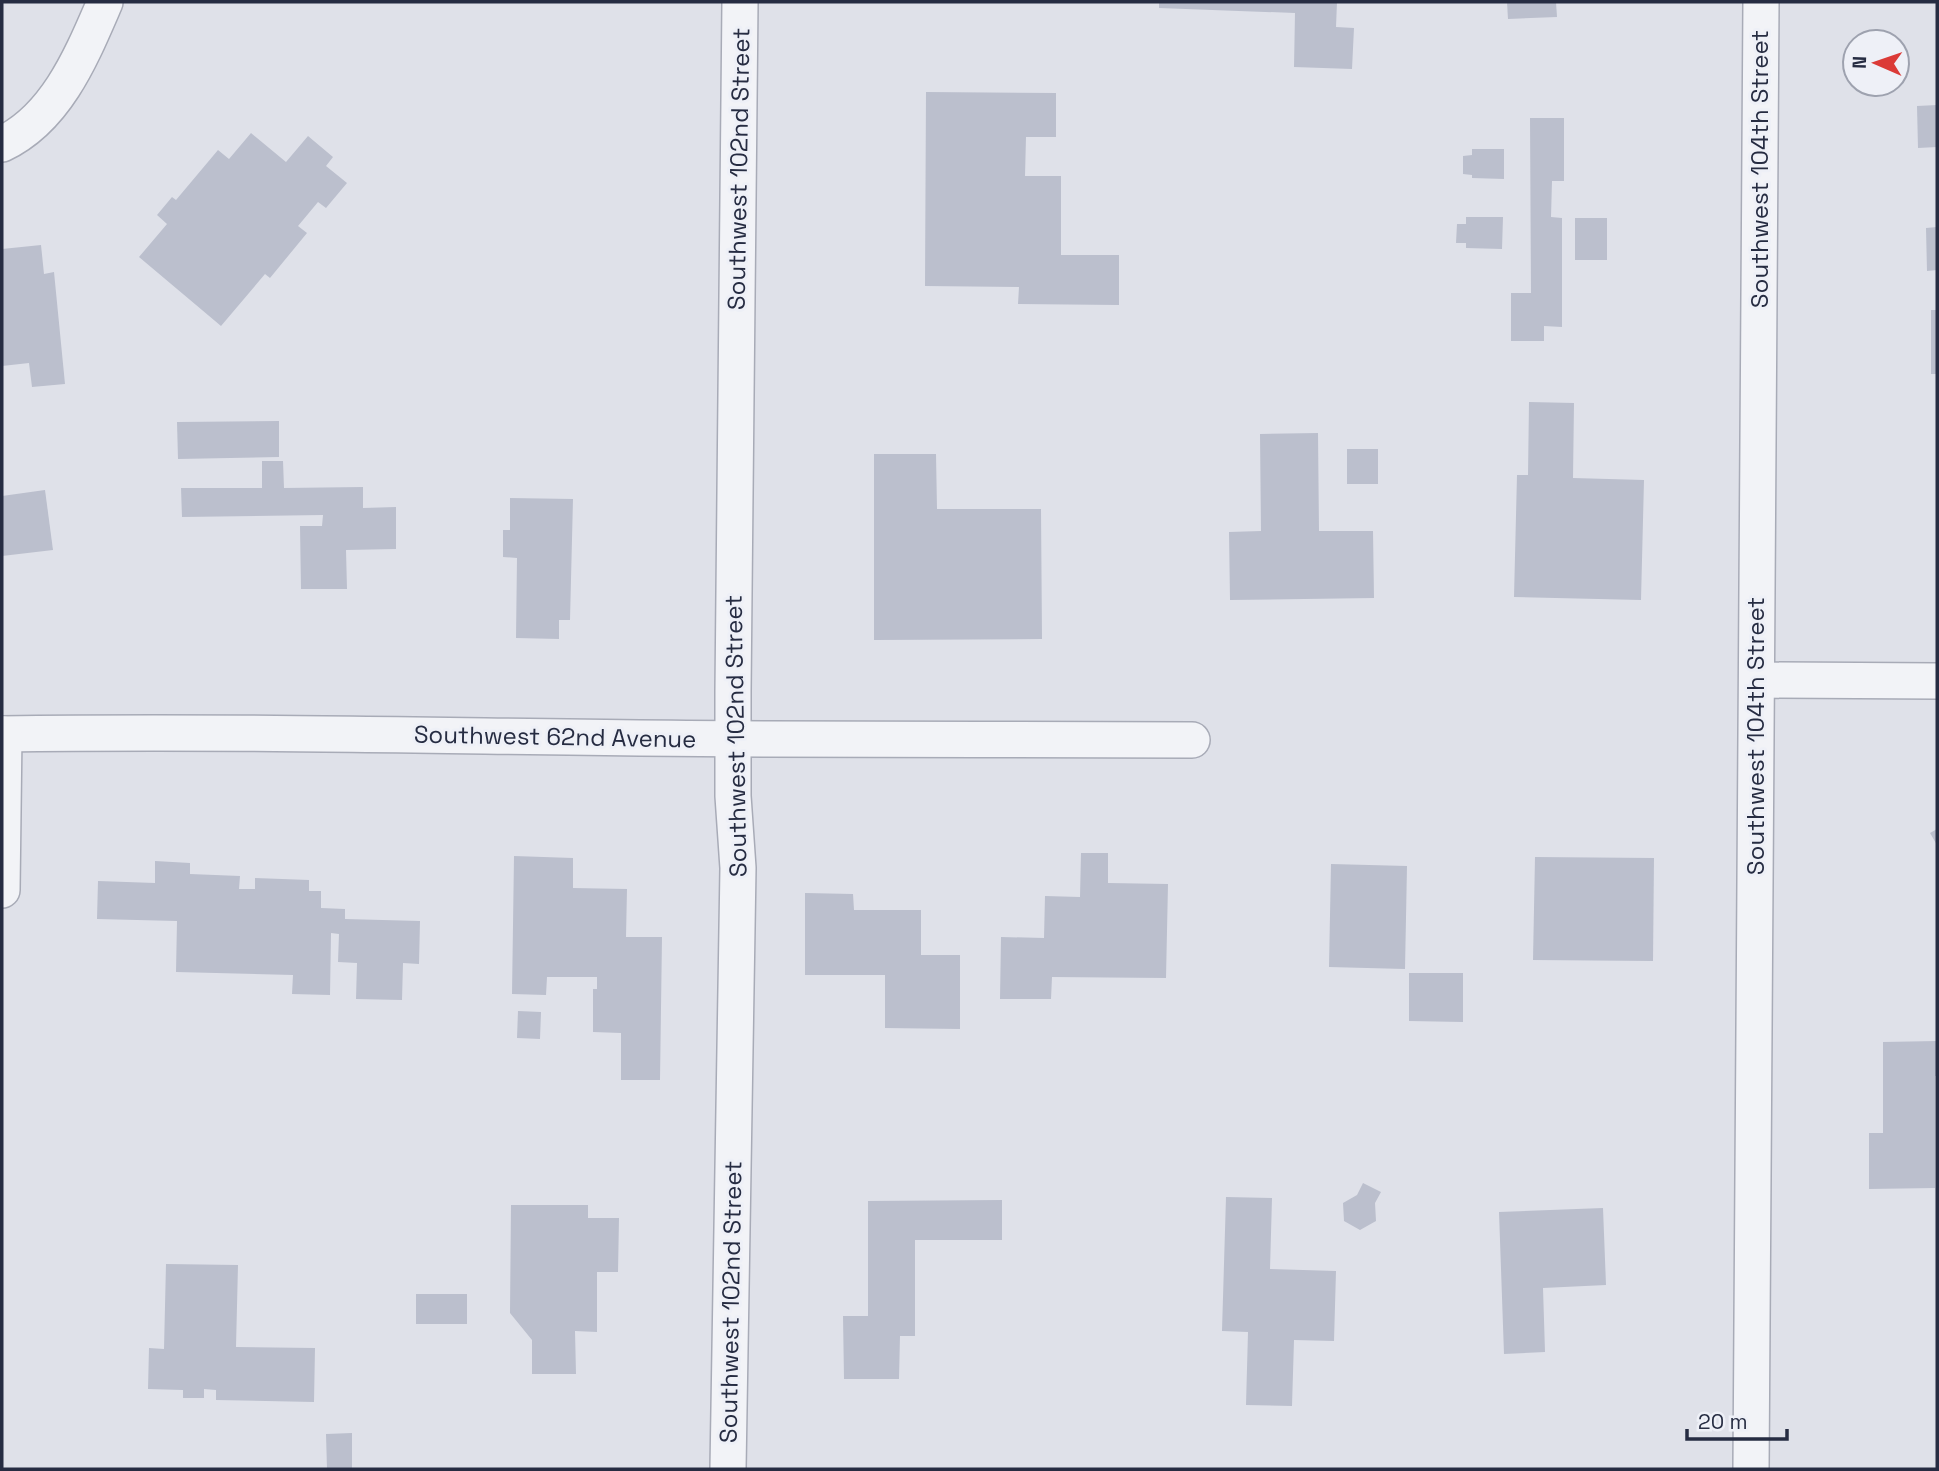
<svg xmlns="http://www.w3.org/2000/svg" width="1939" height="1471" viewBox="0 0 1939 1471" font-family="'Space Grotesk',sans-serif">
	<rect width="100%" height="100%" fill="#dfe1e9"/>
	<g fill="#bbbfcd">
		<path d="M1159 2H1337L1336 27 1354 28 1352 69 1294 67 1295 13 1159 8Z"/>
		<path d="M1507 2H1556L1557 17 1508 19Z"/>
		<path d="M926 92 1056 93V137H1026L1025 176H1061V255H1119V305L1018 304 1019 287 925 286Z"/>
		<path d="M1937 105V147L1918 148 1917 106Z"/>
		<path d="M1530 118H1564V181H1552L1551 217 1562 218V327L1544 326V341H1511V293H1531Z"/>
		<path d="M251 133 286 162 308 136 333 157 326 166 347 183 326 208 318 202 298 226 307 233 270 278 265 274 221 326 139 257 167 224 157 215 172 197 176 200 218 150 229 159Z"/>
		<path d="M1472 149H1504V179L1472 178V175L1463 174V156L1472 155Z"/>
		<path d="M1466 217H1503L1502 249 1466 248V243H1456L1457 224H1466Z"/>
		<rect x="1575" y="218" width="32" height="42"/>
		<path d="M1937 227V270L1927 271 1926 228Z"/>
		<path d="M41 245 44 274 54 272 65 384 32 387 29 363 2 366V249Z"/>
		<rect x="1931" y="310" width="6" height="64"/>
		<path d="M1529 402 1574 403 1573 478 1644 480 1641 600 1514 597 1517 475H1528Z"/>
		<path d="M279 421V457L178 459 177 422Z"/>
		<path d="M1318 433 1319 531H1373L1374 598 1230 600 1229 532 1261 531 1260 434Z"/>
		<rect x="1347" y="449" width="31" height="35"/>
		<path d="M874 454H936L937 509H1041L1042 639 874 640Z"/>
		<path d="M262 461H283L284 488 363 487V508L396 507V549L346 550 347 589H301L300 526H322L323 515 182 517 181 488H262Z"/>
		<path d="M45 490 53 550 2 556V496Z"/>
		<path d="M510 498 573 499 570 620H559V639L516 638 517 558 503 557V530H510Z"/>
		<path d="M1937 829V845L1930 833Z"/>
		<path d="M1081 853H1108V883L1168 884 1166 978 1052 977 1051 999H1000L1001 937 1044 938 1045 896 1080 897Z"/>
		<path d="M514 856 573 858V888L627 889 626 937H662L660 1080H621V1033L593 1032V989H597V977H547L546 995 512 994Z"/>
		<path d="M1535 857 1654 858 1653 961 1533 960Z"/>
		<path d="M155 861 190 863V874L240 876 239 889H255V878L309 880V891H321V908L345 909V919L420 921 419 964 403 963 402 1000 356 999 357 963 338 962 339 934 331 933 330 995 292 994 293 975 176 972 177 921 97 919 98 881 155 883Z"/>
		<path d="M1331 864 1407 866 1405 969 1329 967Z"/>
		<path d="M805 893 853 894 854 910H921V955H960V1029L885 1028V975H805Z"/>
		<path d="M1409 973H1463V1022L1409 1021Z"/>
		<path d="M518 1011 541 1012 540 1039 517 1038Z"/>
		<path d="M1937 1041V1076H1935V1188L1869 1189V1133H1883V1042Z"/>
		<path d="M1363 1183 1381 1192 1375 1203 1376 1221 1360 1230 1344 1221 1343 1203 1357 1195Z"/>
		<path d="M1226 1197 1272 1198 1270 1269 1336 1271 1334 1341 1294 1340 1292 1406 1246 1405 1248 1332 1222 1331Z"/>
		<path d="M1002 1200V1240H915V1336H900L899 1379H844L843 1316H868V1201Z"/>
		<path d="M511 1205H588V1218H619L618 1272H597V1332L575 1331 576 1374H532V1340L510 1313Z"/>
		<path d="M1603 1208 1606 1285 1543 1288 1545 1352 1504 1354 1499 1212Z"/>
		<path d="M166 1264 238 1265 236 1347 315 1348 314 1402 216 1400V1390L204 1389V1398H183V1390L148 1389 149 1348 164 1349Z"/>
		<rect x="416" y="1294" width="51" height="30"/>
		<path d="M352 1433V1469H327L326 1434Z"/>
	</g>
	<g fill="none" stroke-linecap="round" stroke-linejoin="round">
		<defs>
			<g id="minor">
				<path d="M2 144C57 118 82 55 105 2"/>
				<path d="M1757 680 1937 681"/>
				<path d="M2 734C257 730 512 738 767 739 909 740 1050 739 1192 740"/>
				<path d="M2 890 4 734"/>
				<path d="M728 1469 738 868 733 796V691L740 2"/>
				<path d="M1751 1469 1761 2"/>
			</g>
		</defs>
		<use href="#minor" stroke="#a8abb7" stroke-width="38"/>
		<use href="#minor" stroke="#f2f3f7" stroke-width="35"/>
	</g>
	<g text-anchor="middle" stroke-width="6" stroke-linejoin="round" paint-order="stroke">
		<g font-size="24" fill="#262c42" stroke="#eef0f7">
			<text transform="translate(739 169) rotate(-89)" y="8">Southwest 102nd Street</text>
			<text transform="translate(1760 169) rotate(-90)" y="8">Southwest 104th Street</text>
			<text transform="translate(736 736) rotate(-91)" y="8">Southwest 102nd Street</text>
			<text transform="translate(1756 736) rotate(-90)" y="8">Southwest 104th Street</text>
			<text transform="translate(555 737) rotate(1)" y="8">Southwest 62nd Avenue</text>
			<text transform="translate(731 1302) rotate(-89)" y="8">Southwest 102nd Street</text>
		</g>
	</g>
	<rect width="1939" height="1471" fill="none" stroke="#262c42" stroke-width="7"/>
	<g transform="translate(1876 63) rotate(272)"><circle r="33" fill="#eef0f7" stroke="#9ea2af" stroke-width="2"/>
	<path d="M0-5L12 26L0 18L-12 26Z" fill="#db3a37"/>
	<text y="-10" font-size="19" font-weight="bold" text-anchor="middle" fill="#262c42">N</text>
	</g>
	<path d="M1687 1429v10h100v-10" fill="none" stroke="#262c42" stroke-width="3.5"/>
	<text x="1698" y="1429" font-size="21" fill="#262c42" stroke="#eef0f7" stroke-width="5" paint-order="stroke">20 m</text>
</svg>
